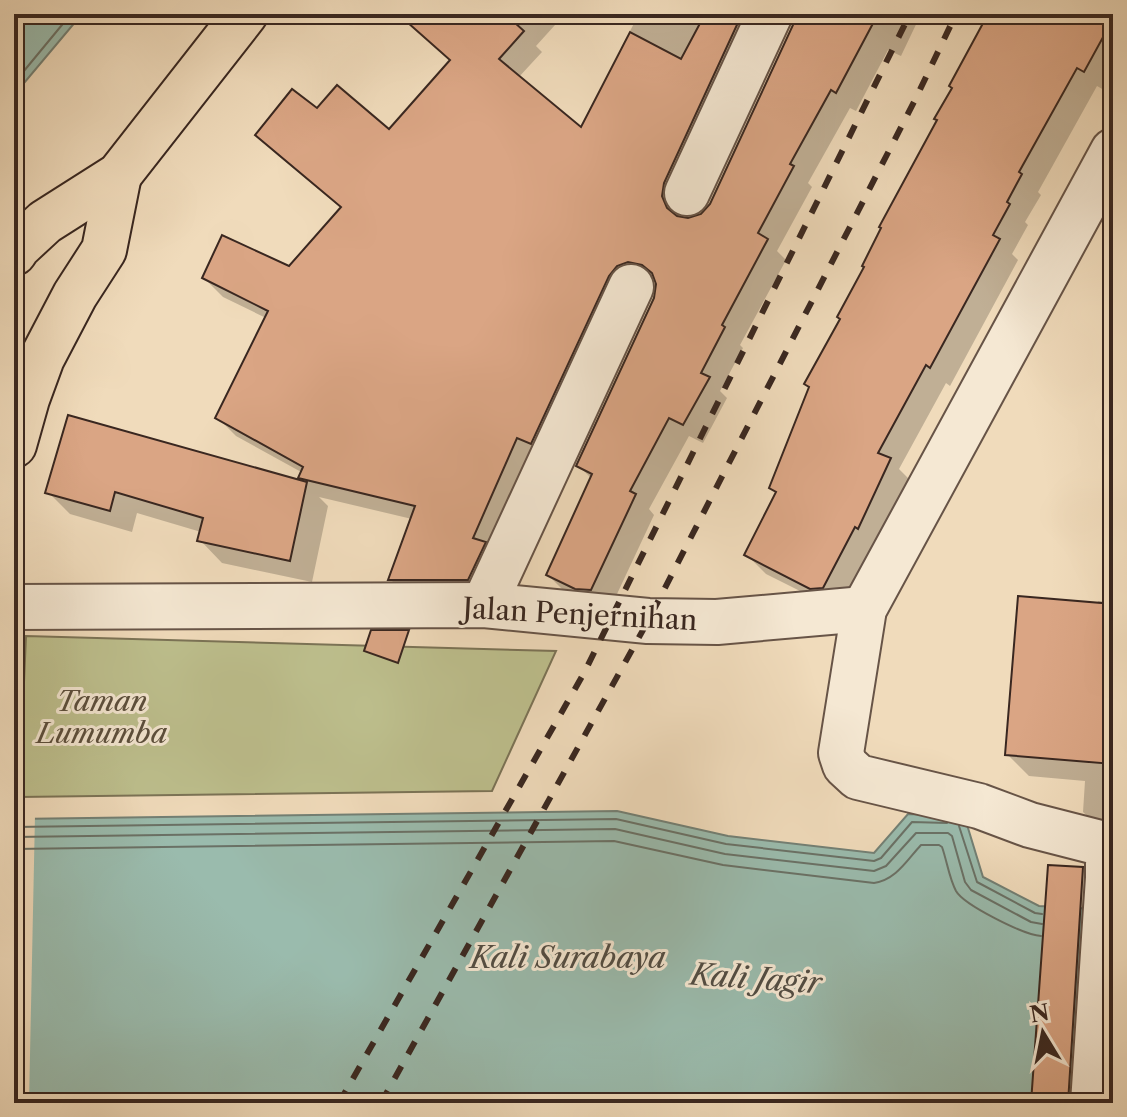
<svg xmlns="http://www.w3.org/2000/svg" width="1127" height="1117" viewBox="0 0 1127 1117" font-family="'Libre Caslon Text',serif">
	<rect width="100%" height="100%" fill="#f0dbbb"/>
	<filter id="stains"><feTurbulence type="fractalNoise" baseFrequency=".0025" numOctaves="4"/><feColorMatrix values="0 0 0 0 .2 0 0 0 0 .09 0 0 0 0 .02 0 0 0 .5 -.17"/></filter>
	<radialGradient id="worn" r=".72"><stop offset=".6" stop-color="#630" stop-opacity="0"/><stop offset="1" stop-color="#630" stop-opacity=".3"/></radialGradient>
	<path fill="#bdbf8d" stroke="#7b7356" stroke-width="2" d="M26 636 556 651 492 791 19 797Z"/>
	<g fill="#9abbad" stroke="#738075" stroke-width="2">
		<path d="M14 14H82L14 95Z"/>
		<path d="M617 811 728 836 874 853 908 814 964 815 983 877 1039 906 1113 910V1103H14V819Z"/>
	</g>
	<path fill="#f0dbbb" d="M14 815H35L29 1103H14Z"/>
	<g fill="#0003">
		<path d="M400 14H565L536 46 542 52 518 78 581 130 623 50 621 48 639 14H774L683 202 680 218 690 220 703 215 711 205 795 25 797 14H921L901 56 888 50 856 111 850 108 808 183 812 187 777 251 786 260 740 345 743 348 720 391 727 398 703 443 689 436 649 509 654 515 610 609 567 594 548 575 592 479 578 465 656 298 657 282 650 281 487 599H410L391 580 412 519 319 497 328 506 312 582 222 563 200 540 201 532 137 513 132 532 70 514 48 492 69 417 307 484 301 478 303 473 236 436 217 417 266 318 223 297 204 278 290 269 342 209 276 154 257 135 317 111 389 132 452 61Z"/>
		<path d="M993 14H1113V74L1104 90 1097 86 1038 192 1041 195 1025 222 1028 225 1012 254 1018 260 950 386 946 383 899 469 909 479 878 547 843 606 832 607 766 574 746 554 777 494 772 488 842 319Z"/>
		<path d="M1098 601 1113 602V835L1105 833 1083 812 1085 781 1029 776 1007 754 1097 605Z"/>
		<path d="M1082 869 1113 900 1101 1103H1033Z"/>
	</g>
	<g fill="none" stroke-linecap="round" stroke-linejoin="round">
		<g stroke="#6a7166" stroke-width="2">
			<path d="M14 83 71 14"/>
			<path d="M959 826 977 882 1035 913 1042 914"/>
			<path d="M14 827 616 819 726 844 874 861 881 858 912 822 947 823"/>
			<path d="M14 837 615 829 725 854 874 871 886 866 916 833H948L952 836 965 882 971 890 1031 922 1042 924"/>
			<path d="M14 849 614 841 723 865 874 883C896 880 907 860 921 845H939L942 847C947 861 949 878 956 891 964 905 1024 935 1041 936"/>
		</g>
	</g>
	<g fill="#daa584" stroke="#392720" stroke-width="2">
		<path d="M398 14H505L524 31 499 59 581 127 630 32 681 59 705 14H742L664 183 662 196 667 208 677 216 688 218 701 214 710 204 793 25 795 14H878L836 93 831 90 790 164 794 166 758 233 768 239 722 325 725 327 701 373 710 377 683 425 669 418 630 491 636 494 591 590 575 589 546 575 592 474 576 466 654 298 656 284 652 273 642 265 628 262 617 266 609 276 531 444 517 438 473 538 486 542 468 580H388L415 506 298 478 303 467 215 418 268 311 202 278 222 235 289 266 341 207 255 135 292 89 317 108 337 85 389 129 450 60Z"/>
		<path d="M988 14H1113V19L1084 72 1077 68 1019 172 1022 174 1007 202 1010 204 993 235 1000 239 930 368 926 365 878 453 891 458 858 529 855 527 823 588 810 589 744 555 776 492 769 488 809 387 804 384 840 319 837 317 864 267 862 266 881 228 879 227 937 120 934 119 952 88 949 86Z"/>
		<path d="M68 415 307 482 290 561 197 541 203 518 115 492 110 511 45 493Z"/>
		<path d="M1018 596 1113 604V764L1005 755Z"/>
		<path d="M371 630H409L398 663 364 651Z"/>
		<path d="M1048 865 1083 867 1068 1103H1031Z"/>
	</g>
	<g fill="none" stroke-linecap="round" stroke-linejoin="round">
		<defs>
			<g id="minor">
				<path d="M687 193 770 14"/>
				<path d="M484 605 631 287"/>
				<path d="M14 607 484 605 648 621 717 622 864 609"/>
				<path d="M1093 1103 1108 878V845L1030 825 979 806 858 777 845 765 841 753 864 609 1113 151"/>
			</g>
			<g id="highway">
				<path d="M14 253 18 247 45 222 119 175 245 14"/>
				<path d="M14 445 27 399 42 358 75 295 104 250 119 175"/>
			</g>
		</defs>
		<use href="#minor" stroke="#675447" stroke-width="48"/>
		<use href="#highway" stroke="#392720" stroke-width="48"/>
		<use href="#minor" stroke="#f5e8d3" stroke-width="44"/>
		<use href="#highway" stroke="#f0dbbb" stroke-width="44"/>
		<g stroke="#392720" stroke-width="6" stroke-dasharray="14 14" stroke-linecap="butt">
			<path d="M339 1103 584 673 910 14"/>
			<path d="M381 1103 648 621 916 98 956 14"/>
		</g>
	</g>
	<g text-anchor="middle" stroke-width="6" stroke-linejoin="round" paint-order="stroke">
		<g font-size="28" fill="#392720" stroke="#f5e8d3">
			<text transform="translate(580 614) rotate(3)" y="10">Jalan Penjernihan</text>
		</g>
		<g font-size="28" font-style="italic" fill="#5a4d3b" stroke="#f5e8d3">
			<text x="102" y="711">Taman<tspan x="102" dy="32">Lumumba</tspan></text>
		</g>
		<g font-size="30" font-style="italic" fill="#514c43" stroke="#f5e8d3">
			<text x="568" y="968">Kali Surabaya</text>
			<text transform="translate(756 979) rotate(4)" y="10">Kali Jagir</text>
		</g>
	</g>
	<rect width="1127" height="1117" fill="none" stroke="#f0dbbb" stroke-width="48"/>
	<rect x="16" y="16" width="1095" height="1085" fill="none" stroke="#392720" stroke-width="4"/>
	<rect x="24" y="24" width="1079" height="1069" fill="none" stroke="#392720" stroke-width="2"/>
	<g transform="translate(1043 1033) rotate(350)" stroke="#f5e8d3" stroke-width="6" paint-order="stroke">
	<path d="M0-6L14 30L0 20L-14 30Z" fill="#392720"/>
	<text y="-12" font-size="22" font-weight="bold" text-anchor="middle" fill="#392720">N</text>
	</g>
	<rect width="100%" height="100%" filter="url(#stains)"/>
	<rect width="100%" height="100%" fill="url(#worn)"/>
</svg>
